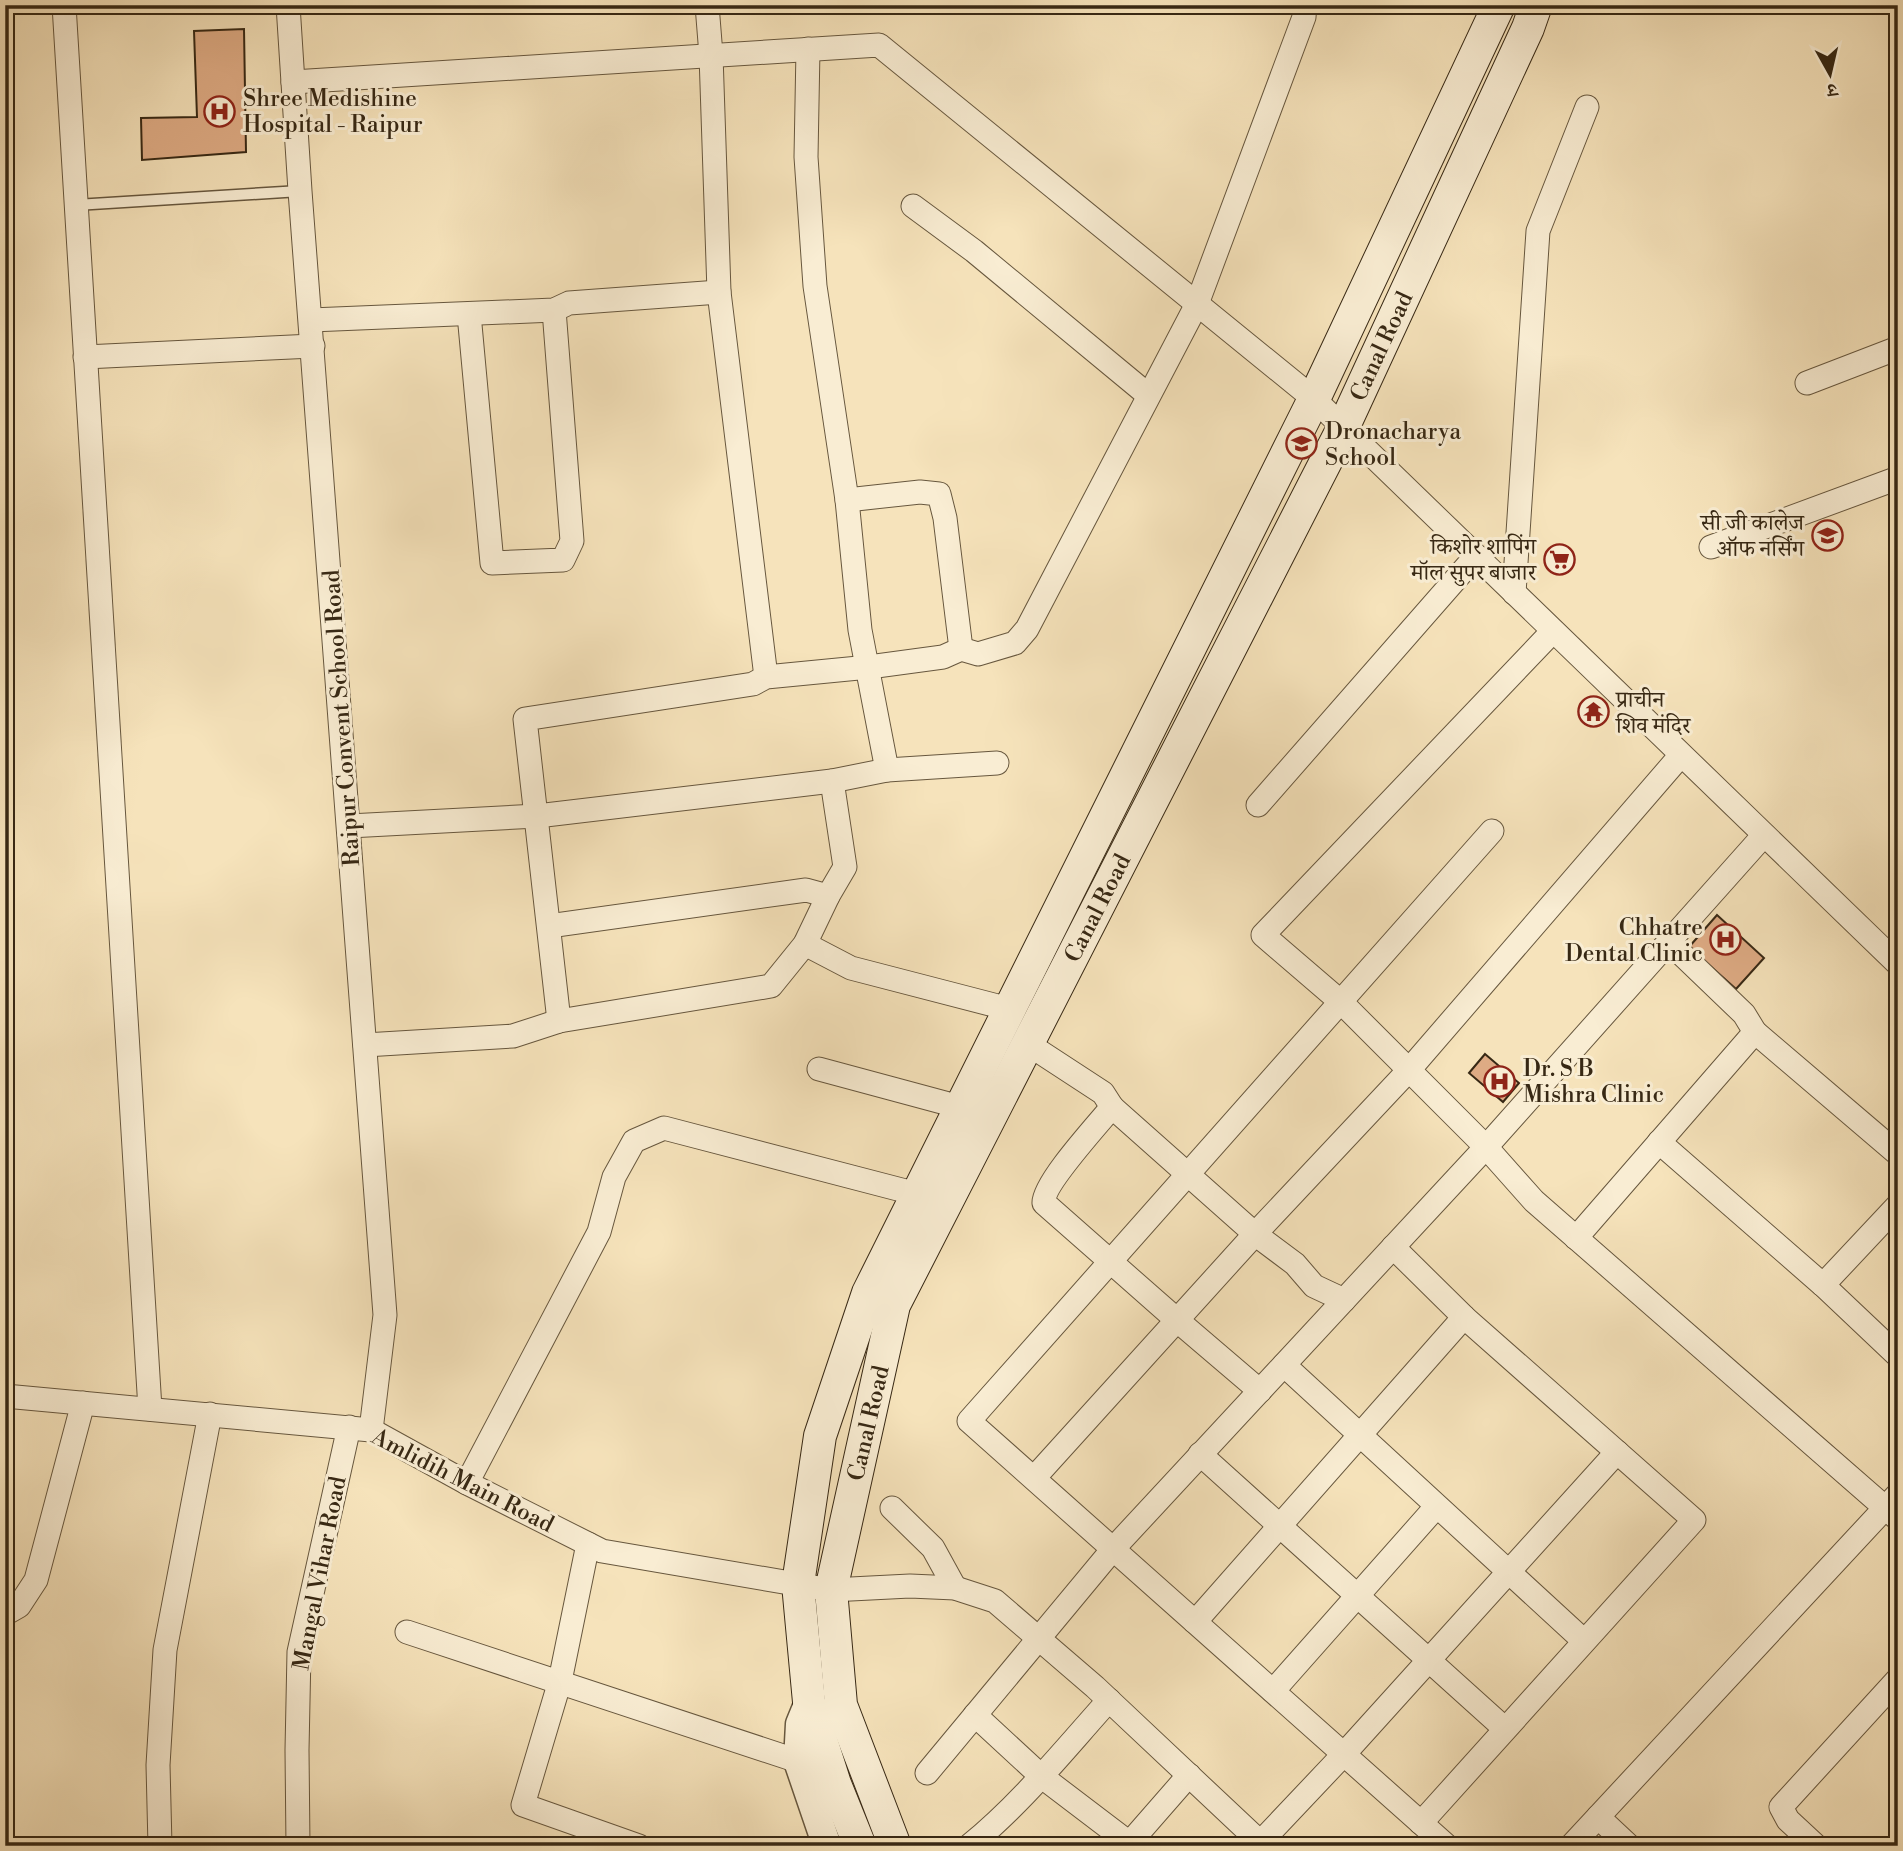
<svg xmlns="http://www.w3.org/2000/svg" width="1903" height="1851" viewBox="0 0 1903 1851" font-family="'Libre Bodoni','Noto Serif Devanagari',serif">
	<rect width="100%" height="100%" fill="#f6e3bb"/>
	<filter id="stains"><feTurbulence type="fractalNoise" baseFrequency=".00286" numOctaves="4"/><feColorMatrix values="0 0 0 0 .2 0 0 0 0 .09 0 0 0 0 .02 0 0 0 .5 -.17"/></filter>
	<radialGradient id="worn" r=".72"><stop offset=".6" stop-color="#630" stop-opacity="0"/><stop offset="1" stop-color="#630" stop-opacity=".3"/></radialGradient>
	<g fill="#deab84" stroke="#372814" stroke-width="2">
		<path d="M244 29 246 152 142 160 141 118 197 117 194 31Z"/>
		<path d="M1717 915 1764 958 1736 989 1689 947Z"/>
		<path d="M1485 1054 1519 1083 1503 1102 1469 1073Z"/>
	</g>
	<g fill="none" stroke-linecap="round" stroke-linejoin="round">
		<defs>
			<path id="service" d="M76 205 300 191"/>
			<g id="minor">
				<path d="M64 5 150 1409"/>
				<path d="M288 5 300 191 385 1315 371 1430"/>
				<path d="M707 5 711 55 719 292 766 677"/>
				<path d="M808 49 806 157 815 286 847 500 860 630 887 770"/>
				<path d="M293 82 879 45 1314 399 1898 964"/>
				<path d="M913 206 974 251 1148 395"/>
				<path d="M469 314 492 563 563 560 572 541 554 310"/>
				<path d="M311 320 554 310 569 303 719 292"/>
				<path d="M85 357 313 346"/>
				<path d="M1807 383 1898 348"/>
				<path d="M847 500 920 492 939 494 945 518 961 649"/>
				<path d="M1711 547 1898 478"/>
				<path d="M1514 593 1538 231 1587 107"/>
				<path d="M1553 631 1263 935 1341 1002 1486 1147 1534 1201 1898 1519"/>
				<path d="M1258 805 1476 556"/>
				<path d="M349 826 537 816 832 781 887 770 997 763"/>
				<path d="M549 926 806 890 828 896"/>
				<path d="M1669 942 1744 1014 1755 1032 1898 1154"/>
				<path d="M805 944 851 968 1009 1009"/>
				<path d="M559 1021 525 719 753 684 766 677 869 667 943 657 961 649 978 654 1015 643 1027 629 1197 304 1304 17 1305 5"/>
				<path d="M1028 1044 1103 1093 1112 1107 1255 1234 1295 1264 1314 1286 1344 1300"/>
				<path d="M365 1045 513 1036 559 1021 771 986 805 944 828 896 845 867 832 781"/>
				<path d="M819 1069 960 1107"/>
				<path d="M1112 1107C1098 1124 1042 1185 1044 1203L1178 1321 1260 1391"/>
				<path d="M1659 1142 1823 1285 1898 1356"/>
				<path d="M1576 1238 1755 1032"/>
				<path d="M1393 1247 1464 1317 1694 1520 1421 1823"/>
				<path d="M1823 1285 1898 1205"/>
				<path d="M1284 1365 1584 1641"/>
				<path d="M5 1396 371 1430 467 1483 602 1551 831 1590 910 1586 955 1588 995 1601 1095 1687 1264 1846"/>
				<path d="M1200 1454 1504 1728"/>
				<path d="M1034 1478 1255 1234 1409 1070 1681 755"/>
				<path d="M467 1483 599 1232 614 1177 634 1141 664 1128 917 1194"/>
				<path d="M892 1508 933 1548 955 1588"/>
				<path d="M588 1544 560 1681 523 1805 639 1846"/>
				<path d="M5 1614 19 1606 36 1580 83 1403"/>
				<path d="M1195 1622 1464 1317"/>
				<path d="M407 1632 798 1761"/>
				<path d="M1273 1691 1436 1507"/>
				<path d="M975 1715 1041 1776 1129 1843"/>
				<path d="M927 1773 1113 1549 1486 1147 1764 835"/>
				<path d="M1598 1817 1629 1846"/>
				<path d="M160 1846 158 1765 165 1650 210 1414"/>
				<path d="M298 1846 297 1750 299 1652 349 1427"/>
				<path d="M969 1846C1021 1804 1064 1750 1109 1700"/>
				<path d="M1127 1846 1189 1775"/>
				<path d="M1257 1846 1344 1754 1617 1452"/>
				<path d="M1447 1846 969 1421 1492 831"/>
				<path d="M1571 1846 1898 1494"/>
				<path d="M1816 1846 1788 1820 1781 1807 1898 1679"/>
			</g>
			<path id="tertiary" d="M809 1702 800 1724 798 1761 827 1846"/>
			<g id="secondary">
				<path d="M860 1846 835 1784 809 1702 798 1584 820 1436 868 1293 1314 399 1499 5"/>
				<path d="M895 1846 841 1705 831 1590 894 1305 1343 428 1528 28 1536 5"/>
			</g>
		</defs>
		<use href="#service" stroke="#67573e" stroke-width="13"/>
		<use href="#minor" stroke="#67573e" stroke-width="25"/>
		<use href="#tertiary" stroke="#67573e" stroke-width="31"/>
		<use href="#secondary" stroke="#372814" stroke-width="34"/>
		<use href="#service" stroke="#f9edd3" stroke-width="10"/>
		<use href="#minor" stroke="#f9edd3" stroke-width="23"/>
		<use href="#tertiary" stroke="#f9edd3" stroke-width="28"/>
		<use href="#secondary" stroke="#f9edd3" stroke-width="32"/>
	</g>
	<defs>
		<symbol id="hospital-ring" viewBox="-11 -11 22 22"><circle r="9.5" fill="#f9edd3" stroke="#8f2418" stroke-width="1.5"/><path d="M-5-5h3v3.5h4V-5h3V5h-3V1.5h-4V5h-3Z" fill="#8f2418"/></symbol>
		<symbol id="school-ring" viewBox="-11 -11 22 22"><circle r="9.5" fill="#f9edd3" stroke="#8f2418" stroke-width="1.5"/><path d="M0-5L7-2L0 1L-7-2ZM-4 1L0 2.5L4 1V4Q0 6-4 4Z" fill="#8f2418"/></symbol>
		<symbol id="university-ring" viewBox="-11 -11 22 22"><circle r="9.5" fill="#f9edd3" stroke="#8f2418" stroke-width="1.5"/><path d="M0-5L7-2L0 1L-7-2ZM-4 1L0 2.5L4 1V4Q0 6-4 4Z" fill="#8f2418"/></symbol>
		<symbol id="supermarket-ring" viewBox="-11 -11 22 22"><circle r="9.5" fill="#f9edd3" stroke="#8f2418" stroke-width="1.5"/><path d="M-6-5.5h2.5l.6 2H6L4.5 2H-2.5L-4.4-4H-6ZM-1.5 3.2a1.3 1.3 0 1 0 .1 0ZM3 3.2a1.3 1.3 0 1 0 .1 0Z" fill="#8f2418"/></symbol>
		<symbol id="temple-ring" viewBox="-11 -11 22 22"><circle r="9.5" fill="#f9edd3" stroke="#8f2418" stroke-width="1.5"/><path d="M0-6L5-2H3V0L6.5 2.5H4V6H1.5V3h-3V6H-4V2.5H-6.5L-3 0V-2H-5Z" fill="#8f2418"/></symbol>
	</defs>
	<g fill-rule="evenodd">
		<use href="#hospital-ring" x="202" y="94" width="35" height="35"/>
		<use href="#school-ring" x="1284" y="426" width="35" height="35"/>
		<use href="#university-ring" x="1810" y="518" width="35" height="35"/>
		<use href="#supermarket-ring" x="1542" y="542" width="35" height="35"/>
		<use href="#temple-ring" x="1576" y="694" width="35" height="35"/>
		<use href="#hospital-ring" x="1708" y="922" width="35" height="35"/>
		<use href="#hospital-ring" x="1482" y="1064" width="35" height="35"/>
	</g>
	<g text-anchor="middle" stroke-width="6" stroke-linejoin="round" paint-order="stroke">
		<g font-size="23" fill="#372814" stroke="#f9edd3" text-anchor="start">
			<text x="243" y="106">Shree Medishine<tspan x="243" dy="26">Hospital - Raipur</tspan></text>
			<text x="1325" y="439">Dronacharya<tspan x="1325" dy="26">School</tspan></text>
			<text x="1804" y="530" text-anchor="end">सी जी कालेज<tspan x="1804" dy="26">ऑफ नर्सिंग</tspan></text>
			<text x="1536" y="554" text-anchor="end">किशोर शापिंग<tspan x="1536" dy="26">मॉल सुपर बाजार</tspan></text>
			<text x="1616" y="707">प्राचीन<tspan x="1616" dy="26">शिव मंदिर</tspan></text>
			<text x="1703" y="935" text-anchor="end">Chhatre<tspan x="1703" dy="26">Dental Clinic</tspan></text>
			<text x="1523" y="1076">Dr. S B<tspan x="1523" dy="26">Mishra Clinic</tspan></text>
		</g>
		<g font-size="23" fill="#372814" stroke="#f9edd3">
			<text transform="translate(1381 346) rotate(-65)" y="8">Canal Road</text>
			<text transform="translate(341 718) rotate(-94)" y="8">Raipur Convent School Road</text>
			<text transform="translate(1097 908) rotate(-63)" y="8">Canal Road</text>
			<text transform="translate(868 1423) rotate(-77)" y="8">Canal Road</text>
			<text transform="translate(463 1480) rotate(27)" y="8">Amlidih Main Road</text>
			<text transform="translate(319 1573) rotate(-79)" y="8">Mangal Vihar Road</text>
		</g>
	</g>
	<rect width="1903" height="1851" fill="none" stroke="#f6e3bb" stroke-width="28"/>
	<rect x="7" y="7" width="1889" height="1837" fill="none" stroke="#372814" stroke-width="3.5"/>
	<rect x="14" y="14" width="1875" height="1823" fill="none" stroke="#372814" stroke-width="2"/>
	<g transform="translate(1830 74) rotate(172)" stroke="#f9edd3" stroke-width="5" paint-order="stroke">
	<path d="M0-5L12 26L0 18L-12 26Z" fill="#372814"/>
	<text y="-10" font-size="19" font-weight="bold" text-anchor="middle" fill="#372814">उ</text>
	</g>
	<rect width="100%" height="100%" filter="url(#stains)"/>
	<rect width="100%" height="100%" fill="url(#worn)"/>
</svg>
